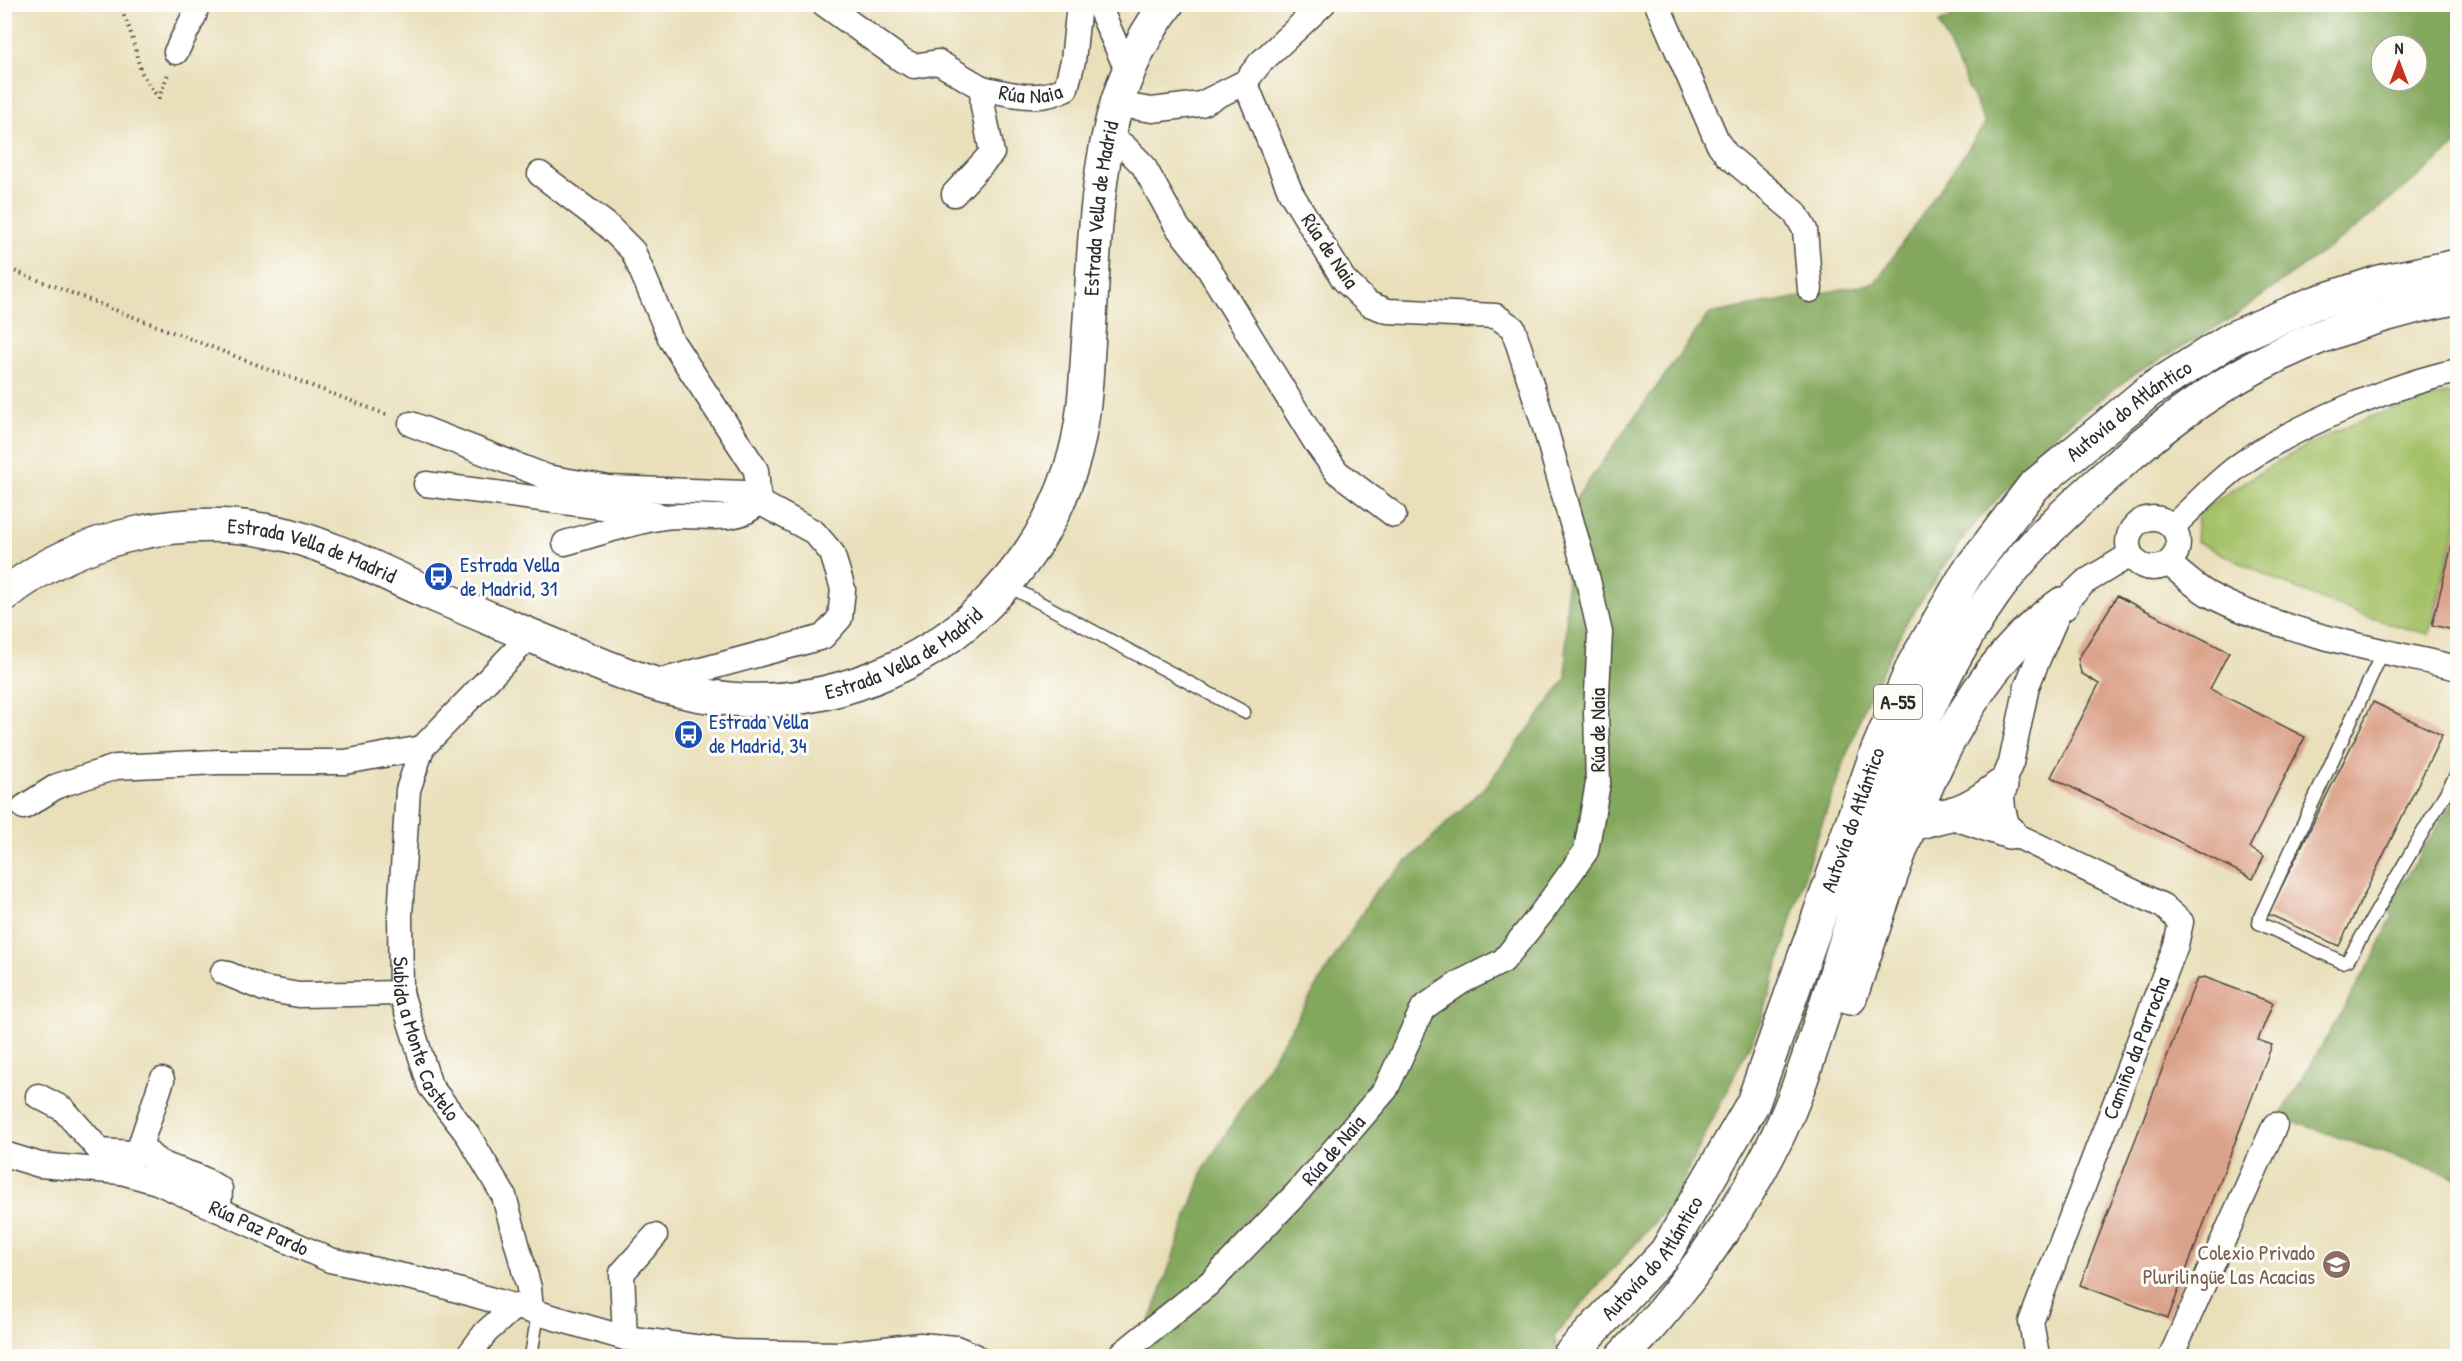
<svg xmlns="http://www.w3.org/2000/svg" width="2462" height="1361" viewBox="0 0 2462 1361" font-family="'Patrick Hand',sans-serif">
	<rect width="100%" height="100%" fill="#fdfcf7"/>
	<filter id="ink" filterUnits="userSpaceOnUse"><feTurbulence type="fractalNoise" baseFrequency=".0167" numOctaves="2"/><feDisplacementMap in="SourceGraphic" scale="12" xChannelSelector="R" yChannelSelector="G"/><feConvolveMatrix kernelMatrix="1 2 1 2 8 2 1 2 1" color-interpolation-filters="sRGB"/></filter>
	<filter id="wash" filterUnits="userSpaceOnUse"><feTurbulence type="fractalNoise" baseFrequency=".008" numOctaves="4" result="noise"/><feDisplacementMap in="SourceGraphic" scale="24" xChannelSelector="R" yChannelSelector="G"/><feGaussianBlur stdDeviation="1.35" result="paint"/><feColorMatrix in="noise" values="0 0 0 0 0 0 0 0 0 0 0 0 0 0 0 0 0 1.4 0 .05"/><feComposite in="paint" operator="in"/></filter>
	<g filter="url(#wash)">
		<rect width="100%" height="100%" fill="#e9dfba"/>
		<path fill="#a4c168" stroke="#68764a" stroke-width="1.5" d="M2457 392V522L2429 634C2346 615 2272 579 2196 541L2198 513C2276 459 2362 409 2457 392Z"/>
		<g fill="#83a75c" stroke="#576944" stroke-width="1.5" fill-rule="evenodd">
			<path d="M1979 4 2457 5V145L2352 231 2230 319 2133 375 2062 428 1969 530 1906 623 1865 705 1812 851 1762 1019 1672 1202 1554 1336 1559 1356H1138L1203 1171 1375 892 1487 785 1566 679 1567 511 1709 314 1875 283 1985 124 1939 23ZM2381 45H2417V81H2381Z"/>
			<path d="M2457 795V1178L2280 1117 2372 960 2393 915 2386 909Z"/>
		</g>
		<g id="blocks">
			<g fill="#dba28a">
				<path d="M2457 525H2458V631L2432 625Z"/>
				<path d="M2117 596 2229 652 2210 689 2305 737 2249 848 2264 856 2253 879 2051 777 2099 684 2081 673 2078 659Z"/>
				<path d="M2373 702 2442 735 2339 946 2268 914Z"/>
				<path d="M2204 977 2273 1003 2258 1040 2272 1045 2168 1318 2080 1285 2195 983 2198 979Z"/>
			</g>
		</g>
	</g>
	<g filter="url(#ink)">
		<use href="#blocks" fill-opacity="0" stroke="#484640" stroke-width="1.5"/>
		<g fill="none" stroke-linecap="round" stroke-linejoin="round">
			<defs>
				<g id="service">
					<path d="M1007 585 1244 712"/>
					<path d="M2383 651 2260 917 2259 923 2342 962 2348 960 2458 772"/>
					<path d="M531 1356 538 1313"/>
				</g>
				<g id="minor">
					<path d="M824 4 902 60 914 66 938 62 982 88"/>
					<path d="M1098 4 1127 70"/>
					<path d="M1657 4 1718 143 1727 155 1795 212 1805 230 1810 290"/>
					<path d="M176 52 194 16 197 4"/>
					<path d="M1115 104 1152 110 1201 104 1245 82 1260 63 1323 4"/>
					<path d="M1106 136 1124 146 1143 165 1178 228 1202 258 1316 443 1337 472 1394 515"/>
					<path d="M540 174 607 225 633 251 671 340 756 470 759 502 814 532 832 553 843 589 840 618 823 637 657 682"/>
					<path id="s1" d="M954 194 992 153 983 107 982 88C1010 94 1040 103 1066 88L1073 61 1079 4"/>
					<path d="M411 424 547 477 609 488 745 493 759 502C736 527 695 512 665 517 631 522 598 534 565 543"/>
					<path d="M426 484 656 514"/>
					<circle cx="2153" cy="543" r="25"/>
					<path d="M2172 527C2196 505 2220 478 2247 460 2300 424 2395 384 2458 371"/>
					<path d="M2168 563C2181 573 2194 586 2208 594 2279 632 2379 650 2458 668"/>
					<path id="s2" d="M530 636 422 748 408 790 400 915 401 993 430 1086 468 1135 504 1196 529 1288 531 1311"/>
					<path d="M24 807 57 786 116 767 218 762H345L422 748"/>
					<path d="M223 972 264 989 299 995 401 993"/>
					<path d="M162 1080 141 1143C154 1167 175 1167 198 1177 206 1180 213 1185 220 1189L219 1210"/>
					<path d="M38 1096 63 1109 100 1151 147 1154"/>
					<path id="s3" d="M4 1154 40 1165 121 1172 157 1182 330 1260 426 1281 625 1338 733 1352 840 1354 920 1345 956 1348 975 1356"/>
					<path d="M625 1338 622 1273 655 1236"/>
					<path d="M468 1356 486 1332 514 1307"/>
					<path id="s4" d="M1119 1356 1212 1281 1296 1194 1386 1089 1423 1008 1461 982 1503 961 1541 914 1586 851 1598 783 1596 712 1600 633 1588 580 1546 431 1513 328 1496 316 1388 311 1369 304 1344 280 1291 193 1245 82"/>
					<path id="s5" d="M2037 1356 2031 1322 2176 945 2181 922 2163 906 2009 832 2003 809 2001 786 2011 763 2027 686 2038 659 2062 604 2085 582 2130 555"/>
					<path d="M2171 1356 2275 1125"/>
				</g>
				<g id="secondary">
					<path id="s6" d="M4 595C82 533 192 511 288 535 336 548 382 572 427 592 487 617 547 643 607 667 704 706 791 715 889 671 932 652 968 626 999 591 1035 552 1061 505 1075 454 1084 420 1086 384 1088 349 1097 230 1091 103 1167 4"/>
				</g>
				<g id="motorway">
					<path d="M1954 813 2009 832"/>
					<path d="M1912 825C1926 819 1940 817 1954 813 1972 808 1987 796 2001 786"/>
					<path d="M1850 998C1894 869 1944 683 2062 604"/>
					<path id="s7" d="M1569 1356 1666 1252 1753 1103 1877 752 1914 664 1967 573 2033 487 2149 391 2233 338 2312 304 2380 282 2458 266"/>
					<path d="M1623 1356C1688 1288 1761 1185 1795 1096 1858 928 1888 743 1994 594 2029 544 2078 501 2123 461 2225 370 2324 324 2458 297"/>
				</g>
			</defs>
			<use href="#service" stroke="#484640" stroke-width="15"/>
			<use href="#minor" stroke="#484640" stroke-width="27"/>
			<use href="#secondary" stroke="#484640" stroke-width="36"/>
			<use href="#motorway" stroke="#484640" stroke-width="36"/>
			<g stroke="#484640" stroke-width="4" stroke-dasharray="1.5 4.5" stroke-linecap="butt">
				<path d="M120 4C123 15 129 26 132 37 140 67 138 73 159 98L169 71"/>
				<path d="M4 267 390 416"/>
			</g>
			<use href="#service" stroke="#fff" stroke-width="12"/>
			<use href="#minor" stroke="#fff" stroke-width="24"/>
			<use href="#secondary" stroke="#fff" stroke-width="33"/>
			<use href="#motorway" stroke="#fff" stroke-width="33"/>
		</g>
	</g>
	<defs>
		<symbol id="bus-disc" viewBox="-11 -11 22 22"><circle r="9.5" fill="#1a4fb4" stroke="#fdfcf7"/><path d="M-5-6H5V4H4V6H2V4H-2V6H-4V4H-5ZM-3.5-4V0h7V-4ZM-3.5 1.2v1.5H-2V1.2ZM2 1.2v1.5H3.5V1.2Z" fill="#fff"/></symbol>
		<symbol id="school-disc" viewBox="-11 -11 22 22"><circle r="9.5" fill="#8d6e63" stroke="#fdfcf7"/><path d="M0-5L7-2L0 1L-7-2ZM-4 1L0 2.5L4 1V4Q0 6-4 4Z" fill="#fff"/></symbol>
	</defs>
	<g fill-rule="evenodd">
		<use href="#bus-disc" x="422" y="560" width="33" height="33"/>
		<use href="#bus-disc" x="672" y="718" width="33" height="33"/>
		<use href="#school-disc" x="2320" y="1248" width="33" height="33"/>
	</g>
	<g text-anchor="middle" stroke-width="6" stroke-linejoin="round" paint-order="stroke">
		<rect fill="#fdfcf7" stroke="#6a6a68" stroke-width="1.5" x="1874" y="685" width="48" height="34" rx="4.5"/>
		<g font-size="20" font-weight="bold" fill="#2b2b2b">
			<text x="1898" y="709">A-55</text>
		</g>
		<g font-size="21" fill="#2b2b2b" stroke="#fdfcf7">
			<text dy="7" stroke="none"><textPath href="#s1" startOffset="171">Rúa Naia</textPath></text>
			<text dy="7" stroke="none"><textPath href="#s6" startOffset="1479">Estrada Vella de Madrid</textPath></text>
			<text transform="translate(1330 251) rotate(56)" y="7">Rúa de Naia</text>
			<text dy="7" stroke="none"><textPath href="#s7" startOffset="1119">Autovía do Atlántico</textPath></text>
			<text dy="7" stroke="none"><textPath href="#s6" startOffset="327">Estrada Vella de Madrid</textPath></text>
			<text dy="7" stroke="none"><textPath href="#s6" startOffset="957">Estrada Vella de Madrid</textPath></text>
			<text transform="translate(1598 730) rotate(-90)" y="7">Rúa de Naia</text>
			<text dy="7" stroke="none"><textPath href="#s7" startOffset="615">Autovía do Atlántico</textPath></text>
			<text dy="7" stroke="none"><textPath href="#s2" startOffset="454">Subida a Monte Castelo</textPath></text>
			<text dy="7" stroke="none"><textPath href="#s5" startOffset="328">Camiño da Parrocha</textPath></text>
			<text dy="7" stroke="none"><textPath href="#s4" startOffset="298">Rúa de Naia</textPath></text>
			<text dy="7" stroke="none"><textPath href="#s3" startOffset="268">Rúa Paz Pardo</textPath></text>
			<text dy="7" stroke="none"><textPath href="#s7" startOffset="129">Autovía do Atlántico</textPath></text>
		</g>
		<g font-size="21" fill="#164399" stroke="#fdfcf7" text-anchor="start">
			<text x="460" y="572">Estrada Vella<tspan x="460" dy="24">de Madrid, 31</tspan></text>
			<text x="709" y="729">Estrada Vella<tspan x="709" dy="24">de Madrid, 34</tspan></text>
		</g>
		<g font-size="21" fill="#785e54" stroke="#fdfcf7" text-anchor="end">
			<text x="2315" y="1260">Colexio Privado<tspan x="2315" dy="24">Plurilingüe Las Acacias</tspan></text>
		</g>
	</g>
	<rect width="2462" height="1361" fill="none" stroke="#fdfcf7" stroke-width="24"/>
	<g transform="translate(2399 63)"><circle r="28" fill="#fdfcf7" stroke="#a9a8a5" stroke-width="1.5"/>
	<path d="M0-4.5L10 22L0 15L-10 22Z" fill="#c8321e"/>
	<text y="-9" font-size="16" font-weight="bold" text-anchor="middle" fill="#2b2b2b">N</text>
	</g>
</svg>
